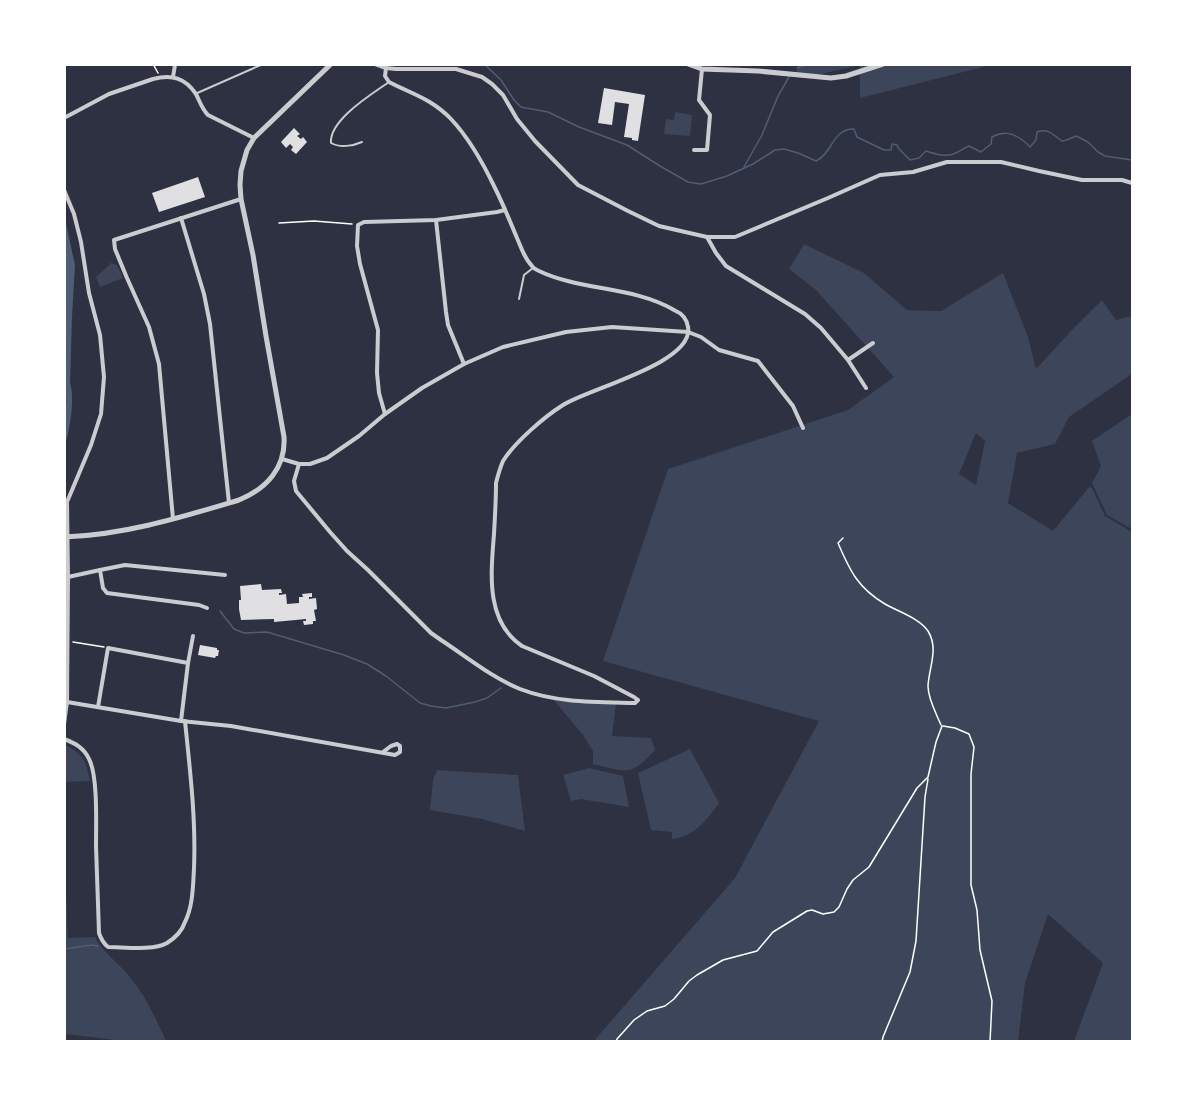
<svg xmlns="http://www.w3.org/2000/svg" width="1197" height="1106" viewBox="0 0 1197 1106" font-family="Signika,sans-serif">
	<rect width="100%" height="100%" fill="#2d3142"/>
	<g fill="#3c4559" fill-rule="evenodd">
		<path d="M799 64 991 65 860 98V65L812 76 796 72Z"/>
		<path d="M675 112 692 115 690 136 664 134 666 119 674 120Z"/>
		<path d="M804 244 864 273 907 310 941 311 1003 273 1028 337 1036 369 1070 332 1102 300 1116 320 1132 316V372L1129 376 1069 417 1055 444 1017 453 1008 503 1053 531 1089 487 1092 488 1105 516 1132 532V1041H1074L1103 963 1048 914 1025 983 1018 1041 593 1042 735 878 819 721 603 661 668 469 848 410 894 377 816 290 789 269ZM976 433 985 441 976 485 959 474Z"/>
		<path d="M111 263 117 265 123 278 100 287 96 277Z"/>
		<path d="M1132 414V529L1107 515 1092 483 1101 466 1092 441Z"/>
		<path d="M552 698 616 704 612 736 651 738 655 750C630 777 628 772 593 764V751L583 735Z"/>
		<path d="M64 744C83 754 86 760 90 781L65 782Z"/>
		<path d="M690 749 719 803C707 820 694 837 672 839V832L651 830 638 773Z"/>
		<path d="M589 768 623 776 629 807 581 799 571 801 563 775Z"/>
		<path d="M437 770 518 775 525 831 482 819 430 810 433 780Z"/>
		<path d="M64 849 68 938 95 937C102 952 119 963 129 976 145 995 156 1018 166 1041H124L65 1034Z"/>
	</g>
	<path fill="#4f5d75" d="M65 219 75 265 72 317 70 383C75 398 70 429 65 445Z"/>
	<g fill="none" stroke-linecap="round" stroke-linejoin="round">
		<g stroke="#4f5d75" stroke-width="1.5">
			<path d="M484 64 501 80 514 100 521 107 548 112 579 127 627 145 660 166 688 182 701 184 727 176 753 164 775 150 784 149 798 153 816 161C832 154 833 128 854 129L857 137 884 150H891L892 144 897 145 899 149 910 160 919 158 926 151C935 154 947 158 956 153 960 151 964 148 969 146L981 152 991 144 992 137C1006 129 1019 135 1030 147L1036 140 1037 132C1049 128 1053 135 1062 141L1067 140 1076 136 1088 142 1098 152 1105 156 1132 160"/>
			<path d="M797 68C808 62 824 66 837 64"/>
			<path d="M744 167 762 135 778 96 789 77"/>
			<path d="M220 611 234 629 244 633 267 632 344 655 367 664 386 676 420 703 431 706 446 708 475 702 487 698 501 688"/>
			<path d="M64 949 92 945 98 946"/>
		</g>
	</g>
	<g fill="#e0e0e3">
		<path d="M604 88 645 95 638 141 632 140V138L624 137 629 104 615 102 612 125 598 123Z"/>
		<path d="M294 128 300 134 297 136 301 139 303 137 307 142 296 154 291 150 293 147 290 144 286 148 281 142Z"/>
		<path d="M198 177 205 197 159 212 152 193Z"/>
		<path d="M261 584 262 590 281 589 282 593H279V595L286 594 287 604 299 603V597H303L302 594 312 593V597H309V599L316 598 317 609 314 610 316 621H313V624L304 625 303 621H306V619L274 622V619L241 620 239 609V600H241L240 586Z"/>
		<path d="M200 645 217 648V650H219L218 656H216L215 658 198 655Z"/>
	</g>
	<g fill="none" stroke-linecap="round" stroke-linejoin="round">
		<g stroke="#fff" stroke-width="1.5">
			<path d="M153 64 158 73"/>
			<path d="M279 223 314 221 352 224"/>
			<path d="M843 538 838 543C850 571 858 588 885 604 899 612 919 618 928 631 939 649 929 667 928 686 928 699 936 713 941 725"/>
			<path d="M73 642 104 647"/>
			<path d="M943 726 955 728 969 734 974 747 971 774V885L977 910 980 950 992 1001 990 1042"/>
			<path d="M616 1042 617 1039 634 1020 647 1011 665 1006 674 999 689 981 697 975 723 960 757 951 773 932 807 911 812 910 823 914 834 912 839 907 847 889 853 880 869 867 917 788 928 777 936 742 942 726"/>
			<path d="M882 1042 883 1037 910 972 916 941 925 797 928 779"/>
		</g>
		<g stroke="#caccd0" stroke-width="2">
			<path d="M195 94 263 64"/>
			<path d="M362 142C353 146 340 148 331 143 329 120 372 94 389 82"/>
			<path d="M519 299 524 275 533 268"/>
		</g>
		<g stroke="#caccd0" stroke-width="4">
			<path d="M375 64 386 68 396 69H456L482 77 492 84 503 95 517 119 535 141 578 185 628 211 659 226 707 237H735L828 198 880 175 913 172 947 162H1001L1039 171 1082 180H1122L1132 183"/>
			<path d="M173 77 175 65 177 64"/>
			<path d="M64 118 109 94 153 79C172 74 185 78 196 94 200 102 202 109 208 115L254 138"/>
			<path d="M694 150H707L710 115 699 100 702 69"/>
			<path d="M64 190 74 214 81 242 89 293 100 335 104 377 101 414 91 445 67 502 68 577 67 702 64 724"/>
			<path d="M181 218 204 294 210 324 229 503"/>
			<path d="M436 220 446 312 448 325 464 364"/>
			<path d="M707 237 716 253 726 266 805 314 821 328 848 360 866 388"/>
			<path d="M848 360 873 343"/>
			<path d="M385 414 379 393 377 373 378 330 360 264 357 246 358 225 364 222 436 220 497 212 505 210"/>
			<path d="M282 459 299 464H310L327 458 359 436 385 414 422 388 464 364 503 347 566 332 612 327 688 332 701 337 719 350 758 361 793 406 803 428"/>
			<path d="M299 464 294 481 296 491 330 532 347 551 368 570 431 633 441 640C467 657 491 677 520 689 556 703 597 702 635 703L638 700 634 697 594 676 522 646C485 621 491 573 494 534 495 517 496 500 496 483 498 475 500 468 503 461 515 442 544 417 563 405 587 389 695 363 688 327 687 319 681 313 674 310 633 286 581 291 539 271 535 269 534 269 532 266 524 258 521 247 517 238 510 221 503 204 495 188 484 165 468 137 451 119 432 99 412 94 389 82L385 76 386 68"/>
			<path d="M173 519 159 364 149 327 127 278 115 249 114 240 241 199"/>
			<path d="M100 570 125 565 225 575"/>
			<path d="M68 577 100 570 103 588 107 593 199 605 207 608"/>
			<path d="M188 663 193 636"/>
			<path d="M67 702 181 721 231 726 395 755 400 752V746L397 744 391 746 383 752"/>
			<path d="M98 707 108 648 188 663 181 721"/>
			<path d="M64 739C75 743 84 748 89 759 98 776 96 824 96 846 97 875 98 904 99 933 101 939 103 943 108 947 124 947 153 951 167 943 175 938 182 931 185 922 193 906 193 886 194 868 196 819 190 770 185 721"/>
		</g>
		<g stroke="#caccd0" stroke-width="5">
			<path d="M688 64 702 69 758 71 831 78 846 76 883 64"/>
			<path d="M64 537C125 535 182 517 239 500 266 489 286 468 284 437L266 336 253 255 241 199 240 185 241 171 247 150 254 138 331 64"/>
		</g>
	</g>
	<rect width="1197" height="1106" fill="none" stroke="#ffffff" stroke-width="132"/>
</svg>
